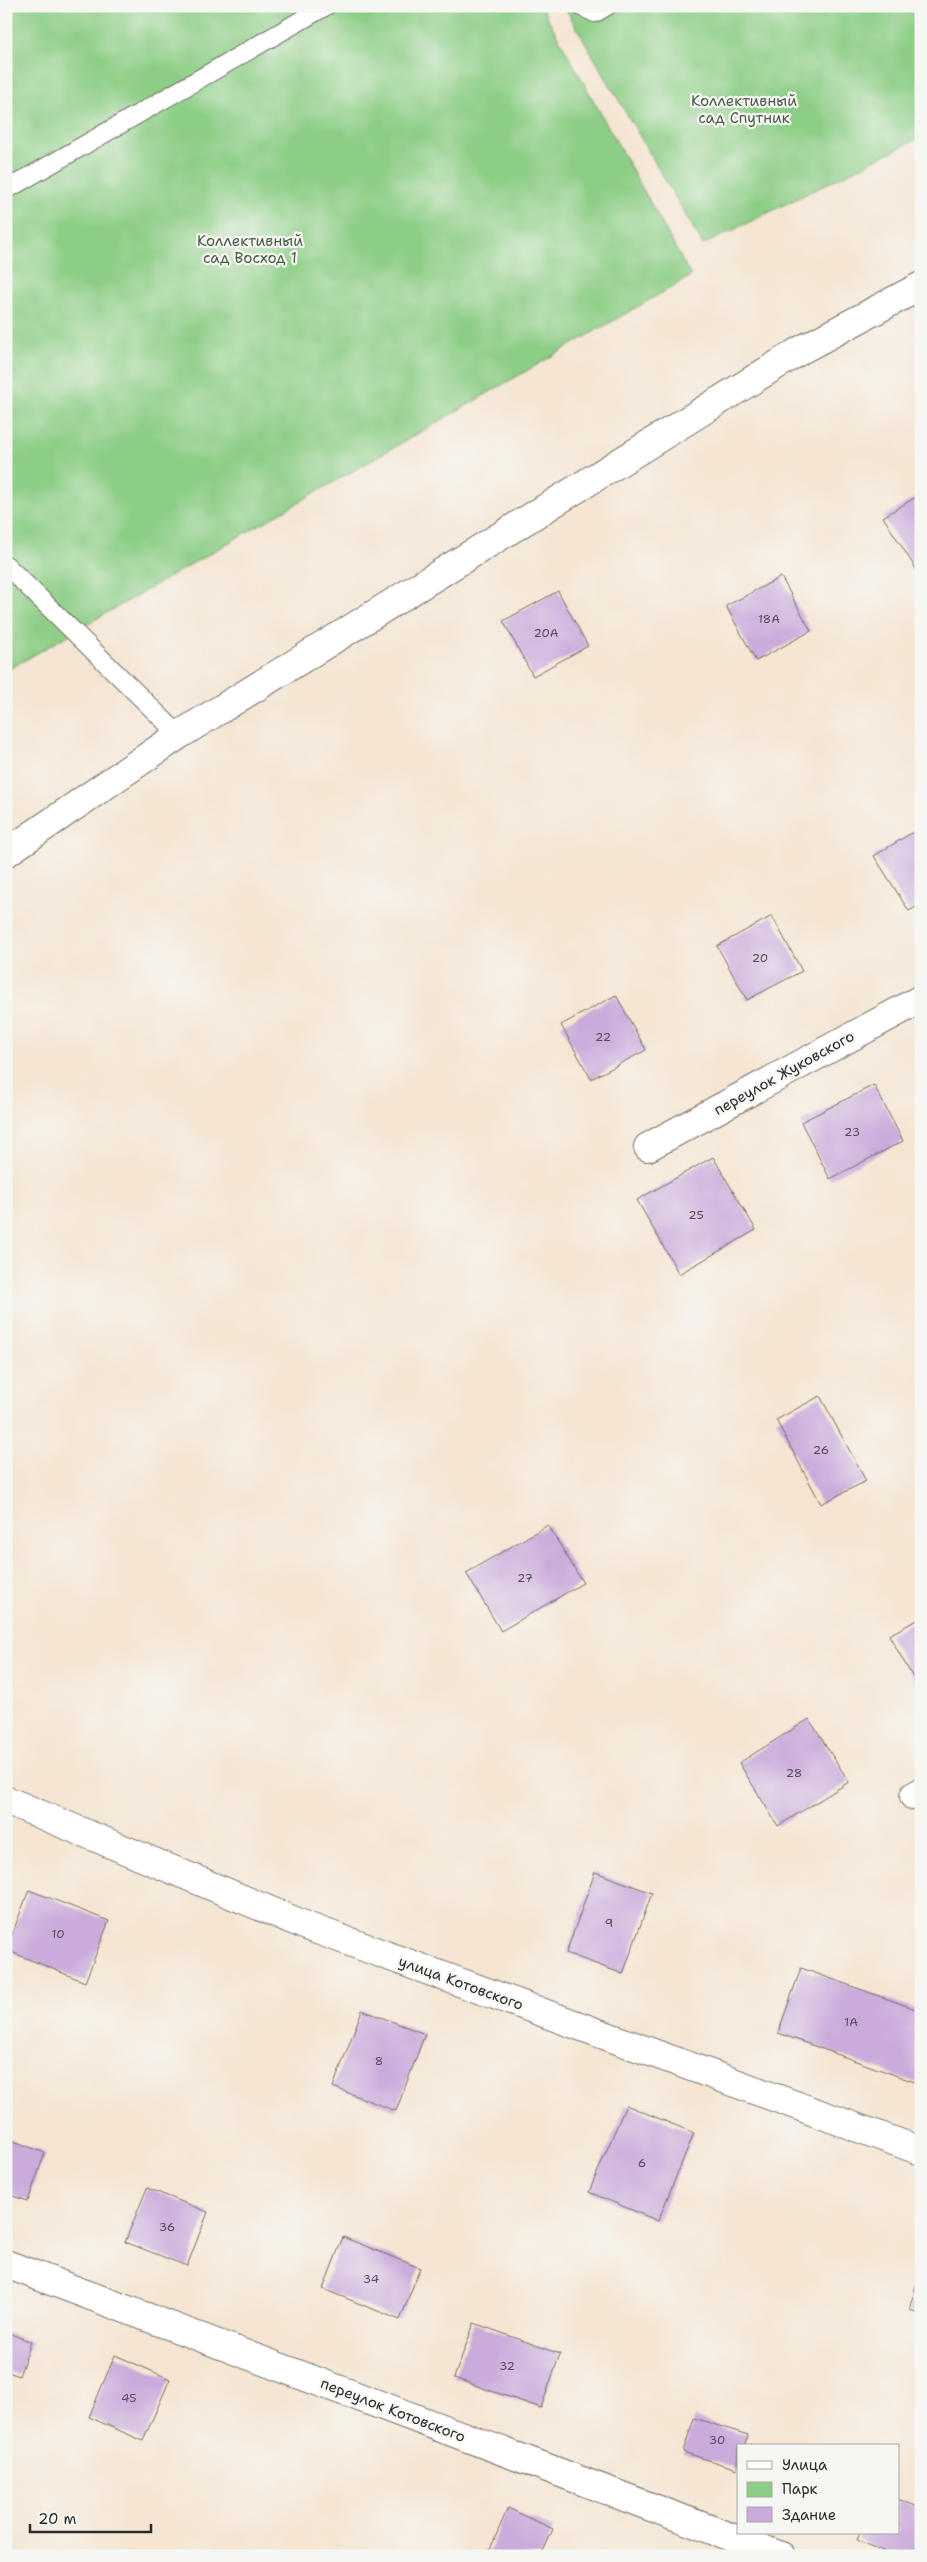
<svg xmlns="http://www.w3.org/2000/svg" width="927" height="2562" viewBox="0 0 927 2562" font-family="'Shantell Sans',sans-serif">
	<rect width="100%" height="100%" fill="#f6f6f2"/>
	<filter id="ink" filterUnits="userSpaceOnUse"><feTurbulence type="fractalNoise" baseFrequency=".02" numOctaves="2"/><feDisplacementMap in="SourceGraphic" scale="10" xChannelSelector="R" yChannelSelector="G"/><feConvolveMatrix kernelMatrix="1 2 1 2 8 2 1 2 1" color-interpolation-filters="sRGB"/></filter>
	<filter id="wash" filterUnits="userSpaceOnUse"><feTurbulence type="fractalNoise" baseFrequency=".0096" numOctaves="4" result="noise"/><feDisplacementMap in="SourceGraphic" scale="20" xChannelSelector="R" yChannelSelector="G"/><feGaussianBlur stdDeviation="1.12" result="paint"/><feColorMatrix in="noise" values="0 0 0 0 0 0 0 0 0 0 0 0 0 0 0 0 0 1.4 0 .05"/><feComposite in="paint" operator="in"/></filter>
	<g filter="url(#wash)">
		<rect width="100%" height="100%" fill="#f5e5d2"/>
		<g fill="#8dce86" stroke="#5c7c58">
			<path d="M6 6H541L691 276 6 671Z"/>
			<path d="M564 6H921V137L703 245Z"/>
		</g>
		<g id="blocks">
			<g fill="#cbabdb">
				<path d="M921 494V570L918 572 883 517Z"/>
				<path d="M781 577 811 631 756 661 726 606Z"/>
				<path d="M558 591 588 646 533 676 503 621Z"/>
				<path d="M921 827V904L909 911 874 856Z"/>
				<path d="M772 916 802 971 747 1000 717 946Z"/>
				<path d="M616 995 646 1050 591 1079 561 1025Z"/>
				<path d="M874 1085 903 1141 830 1179 801 1122Z"/>
				<path d="M713 1157 756 1230 679 1274 637 1200Z"/>
				<path d="M820 1396 866 1481 821 1504 776 1420Z"/>
				<path d="M548 1525 583 1583 501 1631 466 1573Z"/>
				<path d="M921 1618V1692L889 1635Z"/>
				<path d="M809 1719 849 1782 778 1826 739 1763Z"/>
				<path d="M595 1872 652 1893 623 1974 566 1953Z"/>
				<path d="M29 1890 109 1921 85 1982 6 1950Z"/>
				<path d="M801 1968 921 2011 920 2084 778 2033Z"/>
				<path d="M362 2010 425 2034 396 2111 333 2087Z"/>
				<path d="M626 2105 694 2133 658 2221 589 2192Z"/>
				<path d="M6 2138 45 2153 28 2201 6 2194Z"/>
				<path d="M147 2188 208 2212 187 2266 125 2242Z"/>
				<path d="M343 2237 420 2268 400 2320 323 2289Z"/>
				<path d="M920 2272H921V2313L909 2310Z"/>
				<path d="M474 2323 560 2354 541 2408 454 2378Z"/>
				<path d="M6 2332 31 2342 19 2376 6 2371Z"/>
				<path d="M115 2355 170 2379 143 2441 89 2417Z"/>
				<path d="M694 2418 748 2435 744 2446H738L737 2469 683 2452Z"/>
				<path d="M898 2499 921 2508V2540L914 2556H895L857 2540 860 2533H898Z"/>
				<path d="M508 2508 553 2529 541 2556H487Z"/>
			</g>
		</g>
	</g>
	<g filter="url(#ink)">
		<use href="#blocks" fill-opacity="0" stroke="#726c65" stroke-width="1"/>
		<g fill="none" stroke-linecap="round" stroke-linejoin="round">
			<defs>
				<g id="service">
					<path d="M580 6 595 13 607 6"/>
					<path d="M6 190 326 6"/>
					<path d="M6 565 179 735"/>
				</g>
				<g id="minor">
					<path d="M648 1147 921 999"/>
					<path d="M914 1796 921 1792"/>
					<path d="M6 1800 309 1927 921 2151"/>
					<path d="M6 2264 781 2556"/>
				</g>
				<path id="tertiary" d="M6 853 179 735 801 350 921 286"/>
			</defs>
			<use href="#service" stroke="#726c65" stroke-width="20"/>
			<use href="#minor" stroke="#726c65" stroke-width="30"/>
			<use href="#tertiary" stroke="#726c65" stroke-width="30"/>
			<use href="#service" stroke="#fff" stroke-width="18"/>
			<use href="#minor" stroke="#fff" stroke-width="28"/>
			<use href="#tertiary" stroke="#fff" stroke-width="28"/>
		</g>
	</g>
	<g text-anchor="middle" stroke-width="4.5" stroke-linejoin="round" paint-order="stroke">
		<g font-size="12" fill="#534b57">
			<text x="769" y="623">18А</text>
			<text x="546" y="637">20А</text>
			<text x="760" y="962">20</text>
			<text x="603" y="1041">22</text>
			<text x="852" y="1136">23</text>
			<text x="696" y="1219">25</text>
			<text x="821" y="1454">26</text>
			<text x="525" y="1582">27</text>
			<text x="794" y="1777">28</text>
			<text x="609" y="1927">9</text>
			<text x="58" y="1938">10</text>
			<text x="851" y="2026">1А</text>
			<text x="379" y="2065">8</text>
			<text x="642" y="2167">6</text>
			<text x="167" y="2231">36</text>
			<text x="371" y="2283">34</text>
			<text x="507" y="2370">32</text>
			<text x="129" y="2402">45</text>
			<text x="717" y="2444">30</text>
		</g>
		<g font-size="15" fill="#485c46" stroke="#f6f6f2">
			<text x="744" y="106">Коллективный<tspan x="744" dy="17">сад Спутник</tspan></text>
			<text x="250" y="246">Коллективный<tspan x="250" dy="17">сад Восход 1</tspan></text>
		</g>
		<g font-size="15" fill="#2b2b2b" stroke="#f6f6f2">
			<text transform="translate(784 1073) rotate(-29)" y="5">переулок Жуковского</text>
			<text transform="translate(461 1983) rotate(20)" y="5">улица Котовского</text>
			<text transform="translate(393 2410) rotate(21)" y="5">переулок Котовского</text>
		</g>
	</g>
	<rect width="927" height="2562" fill="none" stroke="#f6f6f2" stroke-width="25"/>
	<rect x="737" y="2444" width="162" height="90" fill="#f6f6f2" stroke="#a5a5a2"/>
	<rect x="747" y="2461" width="25" height="8" fill="#ffffff" stroke="#a5a5a2"/>
	<text x="782" y="2470" font-size="15" fill="#2b2b2b">Улица</text>
	<rect x="747" y="2482" width="25" height="15" fill="#8dce86" stroke="#a5a5a2"/>
	<text x="782" y="2494" font-size="15" fill="#2b2b2b">Парк</text>
	<rect x="747" y="2507" width="25" height="15" fill="#cbabdb" stroke="#a5a5a2"/>
	<text x="782" y="2520" font-size="15" fill="#2b2b2b">Здание</text>
	<path d="M30 2524v8h121v-8" fill="none" stroke="#2b2b2b" stroke-width="2.5"/>
	<text x="38" y="2524" font-size="15" fill="#2b2b2b" stroke="#f6f6f2" stroke-width="4" paint-order="stroke">20 m</text>
</svg>
